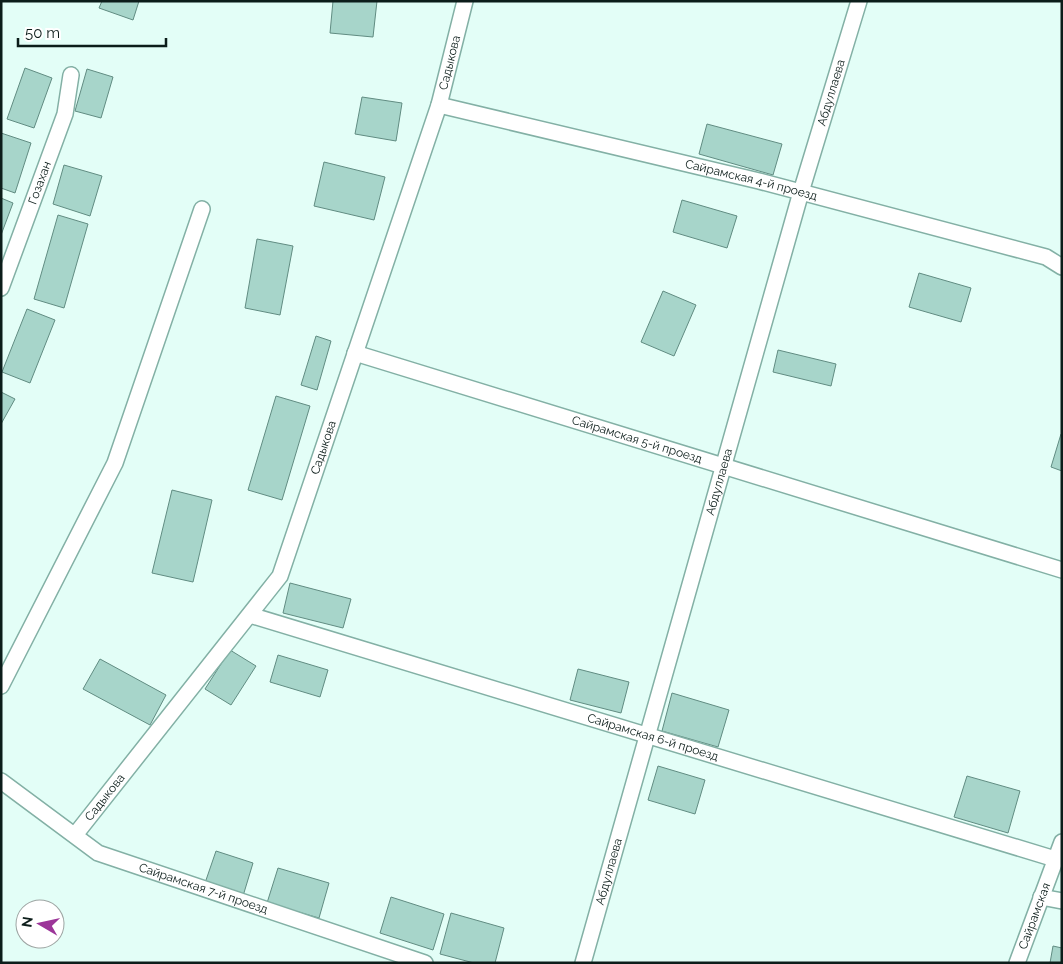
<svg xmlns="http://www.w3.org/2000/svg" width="1063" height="964" viewBox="0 0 1063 964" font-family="Raleway,sans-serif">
	<rect width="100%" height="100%" fill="#e3fef7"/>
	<g fill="#a7d5ca" stroke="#618c82">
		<path d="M102 1H139L133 20 99 8Z"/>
		<path d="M333 1H377L373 37 330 33Z"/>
		<path d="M25 68 52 78 34 128 7 119Z"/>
		<path d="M87 69 113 77 101 118 75 111Z"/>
		<path d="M362 97 402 103 396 141 355 134Z"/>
		<path d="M707 124 782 144 773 175 699 154Z"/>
		<path d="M1 133 31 143 15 193 1 188Z"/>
		<path d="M324 162 385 177 374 220 314 206Z"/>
		<path d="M64 165 102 176 90 216 53 204Z"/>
		<path d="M1 198 13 203 1 235Z"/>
		<path d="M682 200 737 216 727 248 673 232Z"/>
		<path d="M58 215 88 224 64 308 34 299Z"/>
		<path d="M257 239 293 246 280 315 245 308Z"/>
		<path d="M919 273 971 288 961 322 909 307Z"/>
		<path d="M663 291 696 305 674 356 641 342Z"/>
		<path d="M27 309 55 320 30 383 2 372Z"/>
		<path d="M316 336 331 341 317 390 301 385Z"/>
		<path d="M778 350 836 364 831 386 773 372Z"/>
		<path d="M1 392 15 399 1 424Z"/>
		<path d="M276 396 310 406 282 500 248 490Z"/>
		<path d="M1061 434H1062V471L1051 467Z"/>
		<path d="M172 490 212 500 193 582 152 573Z"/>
		<path d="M290 583 351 599 343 628 283 613Z"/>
		<path d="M230 650 256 666 231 705 205 689Z"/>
		<path d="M278 655 328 670 320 697 270 682Z"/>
		<path d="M100 659 166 695 150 725 83 689Z"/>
		<path d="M578 669 629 682 621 713 570 700Z"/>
		<path d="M672 693 729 710 718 747 662 731Z"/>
		<path d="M658 766 705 780 695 814 648 800Z"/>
		<path d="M967 776 1020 791 1008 833 954 817Z"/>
		<path d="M216 851 253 863 243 896 205 883Z"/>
		<path d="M278 868 329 883 319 918 267 903Z"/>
		<path d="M391 897 444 914 433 950 380 933Z"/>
		<path d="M451 913 504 928 495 963H474L440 954Z"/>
		<path d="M1053 946 1062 948V963H1050Z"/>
	</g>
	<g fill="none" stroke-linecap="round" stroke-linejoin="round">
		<defs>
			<g id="street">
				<path id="s1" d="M439 105 759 181 1046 257 1062 267"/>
				<path id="s2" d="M1 288 65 114 71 75"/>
				<path id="s3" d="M355 353 1062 570"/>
				<path id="s4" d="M250 615 1055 859"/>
				<path d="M1 686 115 463 202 209"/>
				<path id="s5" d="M1 781 98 853 425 963"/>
				<path id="s6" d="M75 835 280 576 439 105 465 1"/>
				<path d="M1041 897 1062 901"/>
				<path id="s7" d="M583 963 801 192 859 1"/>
				<path id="s8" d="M1017 963 1062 842"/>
			</g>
		</defs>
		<use href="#street" stroke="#83b0a5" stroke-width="18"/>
		<use href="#street" stroke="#fff" stroke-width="15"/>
	</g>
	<g text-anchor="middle" stroke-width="4.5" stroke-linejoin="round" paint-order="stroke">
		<g font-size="12" fill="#0c1d1a" stroke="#fff">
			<text dy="4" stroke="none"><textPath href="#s6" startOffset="871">Садыкова</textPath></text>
			<text dy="4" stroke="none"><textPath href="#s7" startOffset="905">Абдуллаева</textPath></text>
			<text dy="4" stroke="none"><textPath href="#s1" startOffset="321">Сайрамская 4-й проезд</textPath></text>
			<text dy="4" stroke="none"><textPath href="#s2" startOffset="112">Гозахан</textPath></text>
			<text dy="4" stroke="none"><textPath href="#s3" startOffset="295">Сайрамская 5-й проезд</textPath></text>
			<text dy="4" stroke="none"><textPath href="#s6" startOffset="466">Садыкова</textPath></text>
			<text dy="4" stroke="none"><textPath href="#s7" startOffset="500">Абдуллаева</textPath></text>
			<text dy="4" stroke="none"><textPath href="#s4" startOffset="421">Сайрамская 6-й проезд</textPath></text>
			<text dy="4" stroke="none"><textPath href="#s6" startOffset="48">Садыкова</textPath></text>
			<text dy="4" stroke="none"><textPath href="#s7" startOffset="95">Абдуллаева</textPath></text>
			<text dy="4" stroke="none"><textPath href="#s5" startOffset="232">Сайрамская 7-й проезд</textPath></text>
			<text dy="4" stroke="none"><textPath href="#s8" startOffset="50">Сайрамская</textPath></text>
		</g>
	</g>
	<rect width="1063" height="964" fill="none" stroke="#0c1d1a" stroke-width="5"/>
	<g transform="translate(40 924) rotate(279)"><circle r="24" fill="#ffffff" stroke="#9ea5a3"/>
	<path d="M0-4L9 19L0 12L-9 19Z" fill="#9c3599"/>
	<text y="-8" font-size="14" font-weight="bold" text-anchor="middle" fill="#0c1d1a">N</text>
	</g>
	<path d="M18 38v8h148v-8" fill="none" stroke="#0c1d1a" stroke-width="2.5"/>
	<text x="25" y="38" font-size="15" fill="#0c1d1a" stroke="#ffffff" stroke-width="4" paint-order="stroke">50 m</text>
</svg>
